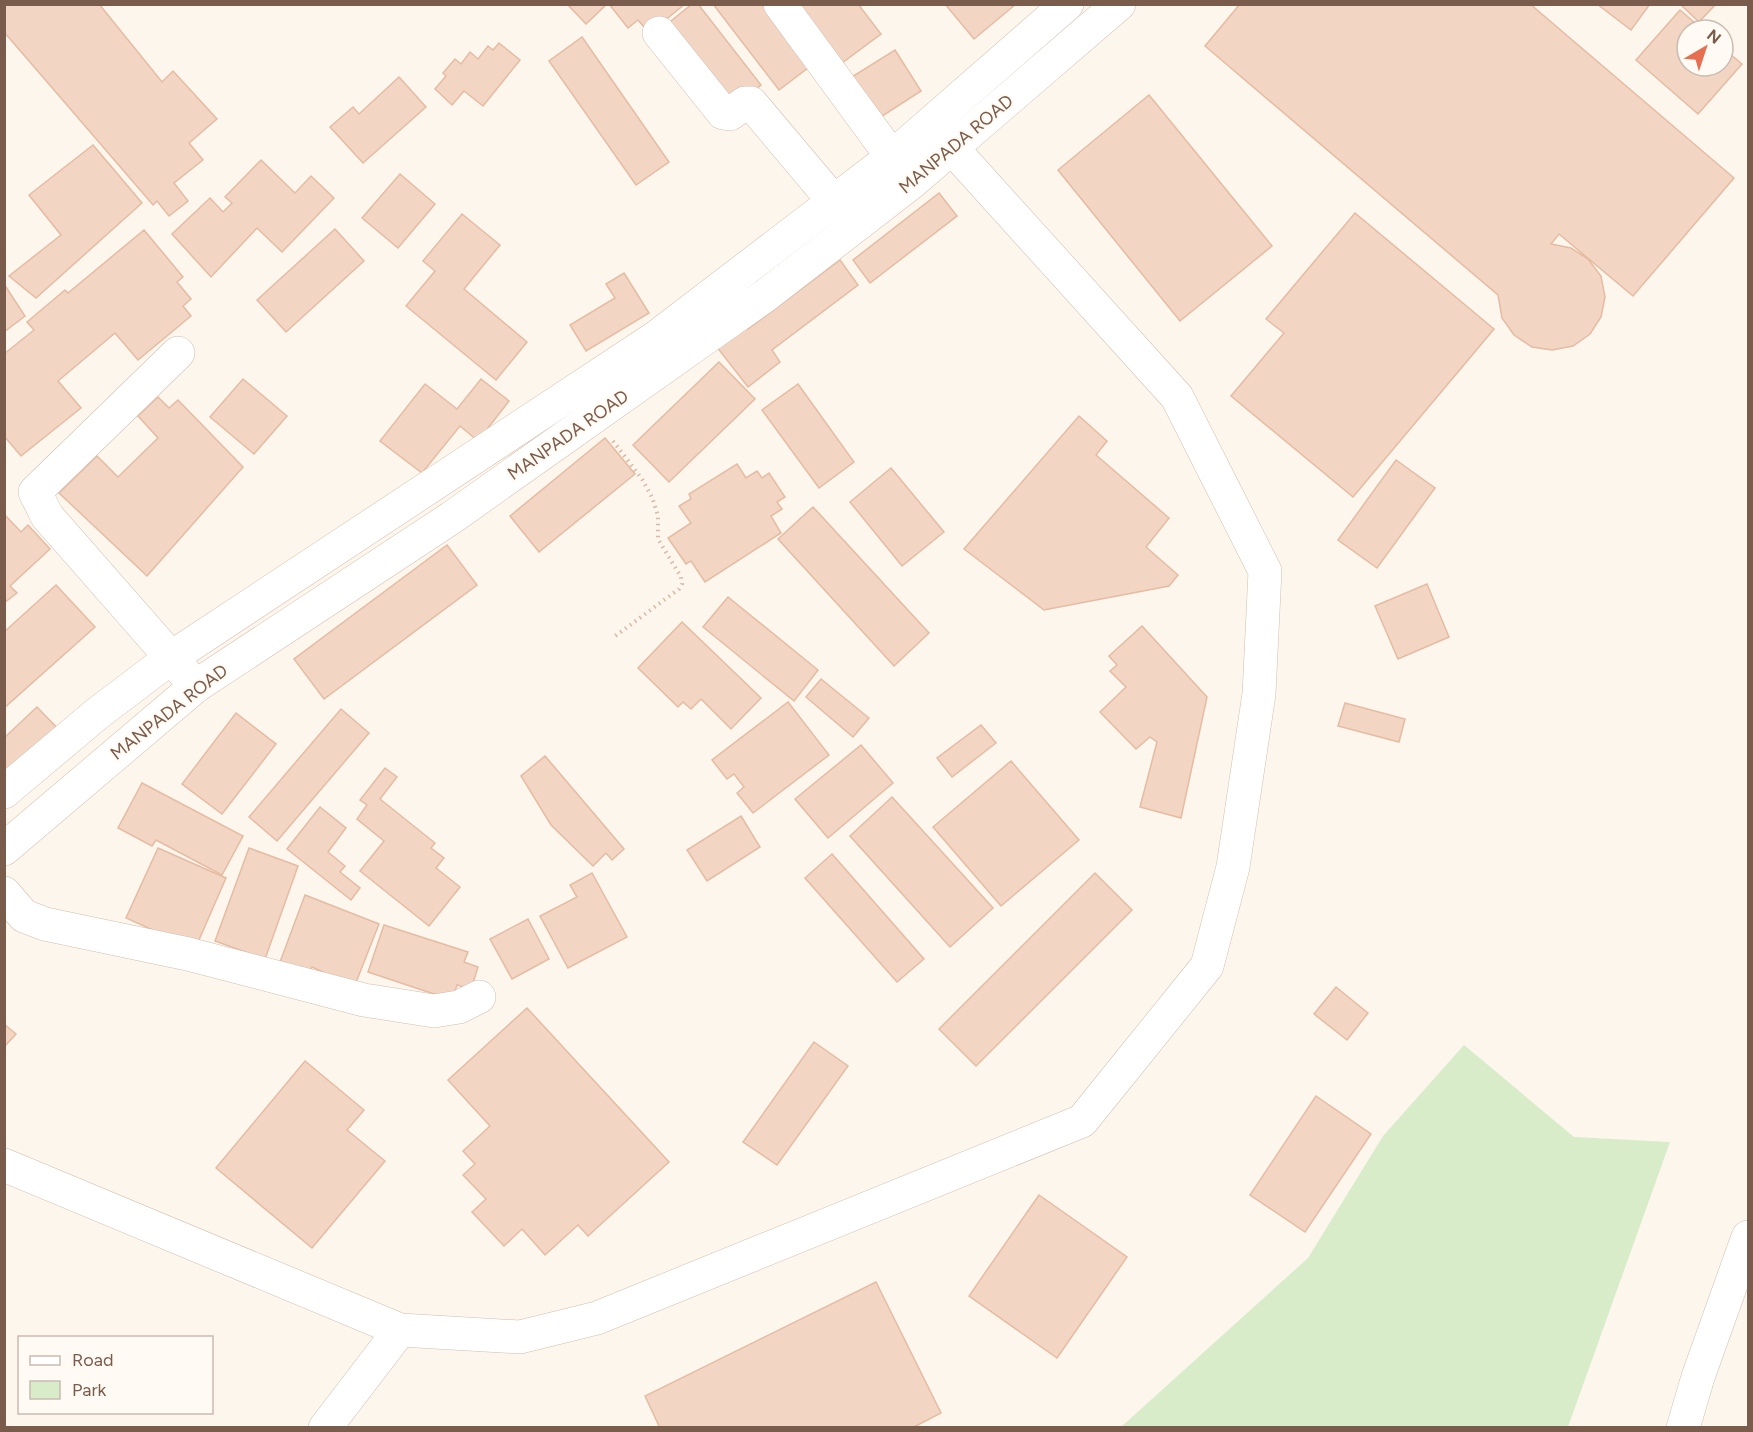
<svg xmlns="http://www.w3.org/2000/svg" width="1753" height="1432" viewBox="0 0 1753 1432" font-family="Figtree,sans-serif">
	<rect width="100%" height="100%" fill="#fdf6ec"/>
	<path fill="#d8ecc9" d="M1464 1045 1574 1137 1670 1142 1568 1427H1121L1308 1258 1383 1136Z"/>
	<g fill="#f3d5c3" stroke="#e6bba3" stroke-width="1.5">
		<path d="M4 4H99L162 82 173 71 217 119 189 143 203 160 174 183 188 201 169 216 157 201 153 205 4 32Z"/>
		<path d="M567 4H607L586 24Z"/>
		<path d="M609 4H685L649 33 638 20 628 28Z"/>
		<path d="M692 4H698L761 85 726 112 661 29Z"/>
		<path d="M713 4H773L817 61 779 90Z"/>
		<path d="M798 4H858L881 34 842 63Z"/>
		<path d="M945 4H1016L974 39Z"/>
		<path d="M1240 4H1530L1734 178 1633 296 1559 234 1551 244 1571 248 1588 259 1601 276 1605 297 1601 317 1590 334 1573 346 1552 350 1532 347 1514 335 1502 318 1498 295 1205 46Z"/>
		<path d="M1597 4H1650L1631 30Z"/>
		<path d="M1680 4H1716L1699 22Z"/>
		<path d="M1680 10 1703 30H1687V66H1723V48L1742 64 1698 114 1636 60Z"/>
		<path d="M582 37 669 162 636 185 549 61Z"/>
		<path d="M499 43 520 60 483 106 464 91 452 105 435 89 446 76 443 73 455 59 461 64 470 52 478 59 488 46 493 50Z"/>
		<path d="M895 50 921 91 873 122 847 80Z"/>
		<path d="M399 77 426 107 363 163 330 127 353 107 359 114Z"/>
		<path d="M1149 95 1272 246 1180 321 1058 170Z"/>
		<path d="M93 145 142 203 36 298 9 276 61 235 29 195Z"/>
		<path d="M261 160 295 193 311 176 334 198 282 252 257 228 211 277 172 234 210 198 223 212 232 203 225 197Z"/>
		<path d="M400 174 435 204 398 248 362 218Z"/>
		<path d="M939 193 957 216 870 283 853 260Z"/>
		<path d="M1355 213 1494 329 1353 497 1231 396 1284 333 1266 319Z"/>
		<path d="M462 214 500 245 464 289 527 342 496 380 406 306 435 271 423 261Z"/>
		<path d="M335 229 364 261 286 332 257 300Z"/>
		<path d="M144 230 183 277 177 282 191 299 183 306 191 316 138 360 115 333 58 381 81 408 21 456 4 436V354L34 330 27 322 65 290 68 293Z"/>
		<path d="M840 260 858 285 772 350 780 362 748 387 716 346 744 324 748 329Z"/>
		<path d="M624 273 649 313 586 351 570 325 615 298 606 284Z"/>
		<path d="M4 284 25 316 4 332Z"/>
		<path d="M719 362 755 399 669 482 633 445Z"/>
		<path d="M243 379 287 416 254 454 210 417Z"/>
		<path d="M481 379 509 401 478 441 460 426 422 473 380 441 425 384 457 409Z"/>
		<path d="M798 384 854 462 819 488 762 410Z"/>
		<path d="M158 397 169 408 178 400 243 467 147 576 59 493 97 456 118 477 158 438 138 416Z"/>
		<path d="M1079 416 1107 441 1096 455 1169 518 1146 547 1178 575 1169 586 1044 610 964 549Z"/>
		<path d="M605 438 635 474 539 552 510 516Z"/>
		<path d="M1396 460 1435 488 1377 568 1338 540Z"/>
		<path d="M737 464 746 478 757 471 762 478 769 473 785 497 777 502 782 509 771 516 781 533 705 582 691 561 686 564 668 538 691 523 679 506 691 499 689 494Z"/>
		<path d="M891 468 944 532 902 566 850 502Z"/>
		<path d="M813 507 929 633 894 666 778 539Z"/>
		<path d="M4 514 21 532 28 525 50 549 10 586 17 593 4 603Z"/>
		<path d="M447 545 477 585 324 699 294 659Z"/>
		<path d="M1427 584 1449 637 1398 659 1375 606Z"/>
		<path d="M56 585 95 627 4 708V632Z"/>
		<path d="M728 597 818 670 794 701 703 627Z"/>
		<path d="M682 622 761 698 731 729 701 699 691 709 683 702 678 707 638 668Z"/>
		<path d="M1142 626 1207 697 1181 818 1140 807 1157 742 1150 737 1136 749 1100 712 1126 687 1110 671 1117 665 1109 656Z"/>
		<path d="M821 679 869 718 853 737 806 697Z"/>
		<path d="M788 702 829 755 753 813 737 793 744 787 734 774 727 779 712 760Z"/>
		<path d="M1345 703 1405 719 1399 742 1338 726Z"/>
		<path d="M37 707 61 732 4 776V738Z"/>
		<path d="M341 709 369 733 277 841 249 817Z"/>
		<path d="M236 713 276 744 222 814 182 784Z"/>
		<path d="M981 725 996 743 952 777 937 758Z"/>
		<path d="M861 745 893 783 828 838 795 799Z"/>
		<path d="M545 756 624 849 612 860 606 853 593 866 551 825 521 776Z"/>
		<path d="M1011 761 1079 840 1001 906 933 827Z"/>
		<path d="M385 768 397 777 380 799 435 843 431 848 444 858 436 868 460 887 429 926 360 871 384 841 357 819 367 805 360 800Z"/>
		<path d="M142 783 243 836 222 875 156 840 152 846 118 828Z"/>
		<path d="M892 797 993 908 950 947 850 836Z"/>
		<path d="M320 807 346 828 328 852 345 866 340 872 360 888 351 900 287 849Z"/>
		<path d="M741 816 760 847 707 881 687 850Z"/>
		<path d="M158 848 226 878 195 949 126 918Z"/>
		<path d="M249 848 298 866 265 959 215 941Z"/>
		<path d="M832 854 924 959 897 982 805 878Z"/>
		<path d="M592 873 627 937 568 968 540 916 577 897 570 885Z"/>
		<path d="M1095 873 1132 910 976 1066 939 1029Z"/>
		<path d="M305 895 379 924 353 990 321 977 323 972 312 967 309 973 280 962Z"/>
		<path d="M528 919 549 959 512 979 490 939Z"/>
		<path d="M384 925 468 952 464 962 478 967 471 989 457 985 452 1000 368 972Z"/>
		<path d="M1336 987 1368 1013 1347 1040 1314 1014Z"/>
		<path d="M527 1008 669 1162 588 1236 578 1225 545 1255 522 1229 504 1246 472 1212 486 1199 463 1175 475 1164 463 1151 490 1126 448 1080Z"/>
		<path d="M4 1024 16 1034 4 1047Z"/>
		<path d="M814 1042 848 1066 777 1165 743 1142Z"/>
		<path d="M305 1061 364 1110 347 1130 385 1161 312 1248 216 1168Z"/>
		<path d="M1316 1096 1371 1134 1305 1232 1250 1195Z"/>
		<path d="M1039 1195 1127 1257 1057 1358 969 1296Z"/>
		<path d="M876 1282 941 1413 912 1428H660L645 1396Z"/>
	</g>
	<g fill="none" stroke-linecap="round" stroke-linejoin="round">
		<defs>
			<g id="minor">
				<path d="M780 4 909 180"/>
				<path d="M659 33 723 113 730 114 745 103H751L852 223"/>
				<path d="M178 353 35 492 47 516 196 686"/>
				<path d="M4 893 24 916 45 924 188 954 364 1000 434 1011 459 1007 479 997"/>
				<path d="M4 1165 400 1330 520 1337 597 1318 1082 1121 1207 966 1233 867 1259 694 1265 571 1177 397 933 127"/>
				<path d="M325 1428 400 1330"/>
			</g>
			<path id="tertiary" d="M1683 1428 1698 1377 1748 1237"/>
			<g id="secondary">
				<path d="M4 792 98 713 172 657 655 338 892 157 1067 4"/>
				<path d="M4 849 196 686 451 518 766 295 911 183 1119 4"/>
			</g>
		</defs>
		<use href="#minor" stroke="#d1beb0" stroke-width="34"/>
		<use href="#tertiary" stroke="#d1beb0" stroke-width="34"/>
		<use href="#secondary" stroke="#d6c0b0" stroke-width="34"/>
		<path stroke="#d9b8a5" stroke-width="4" stroke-dasharray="1.5 4.5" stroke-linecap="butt" d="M613 441 642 479 652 497 658 516V539L681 577 682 584 679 589 614 637"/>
		<use href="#minor" stroke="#fff" stroke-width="33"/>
		<use href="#tertiary" stroke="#fff" stroke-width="33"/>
		<use href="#secondary" stroke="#fff" stroke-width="33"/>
	</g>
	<g text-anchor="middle" stroke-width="4.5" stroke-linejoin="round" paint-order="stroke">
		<g font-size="18" fill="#7a5c4d" stroke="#fffaf3">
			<text transform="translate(956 144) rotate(-40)" y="6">MANPADA ROAD</text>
			<text transform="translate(568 435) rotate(-35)" y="6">MANPADA ROAD</text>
			<text transform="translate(169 712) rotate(-38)" y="6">MANPADA ROAD</text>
		</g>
	</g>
	<rect width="1753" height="1432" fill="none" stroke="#7a5c4d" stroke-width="12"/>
	<rect x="18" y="1336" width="195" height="78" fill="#fffaf3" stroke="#cabbb1" stroke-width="1.5"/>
	<rect x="30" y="1356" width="30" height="9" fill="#ffffff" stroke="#cabbb1" stroke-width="1.5"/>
	<text x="72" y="1366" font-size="18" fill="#7a5c4d">Road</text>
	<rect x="30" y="1381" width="30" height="18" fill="#d8ecc9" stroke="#cabbb1" stroke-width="1.5"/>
	<text x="72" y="1396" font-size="18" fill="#7a5c4d">Park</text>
	<g transform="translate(1705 48) rotate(39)"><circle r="28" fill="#fffaf3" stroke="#cabbb1" stroke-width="1.5"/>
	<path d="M0-4.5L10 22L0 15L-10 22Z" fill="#e76f51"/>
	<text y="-9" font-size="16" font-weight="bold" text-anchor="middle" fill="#7a5c4d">N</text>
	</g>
</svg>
